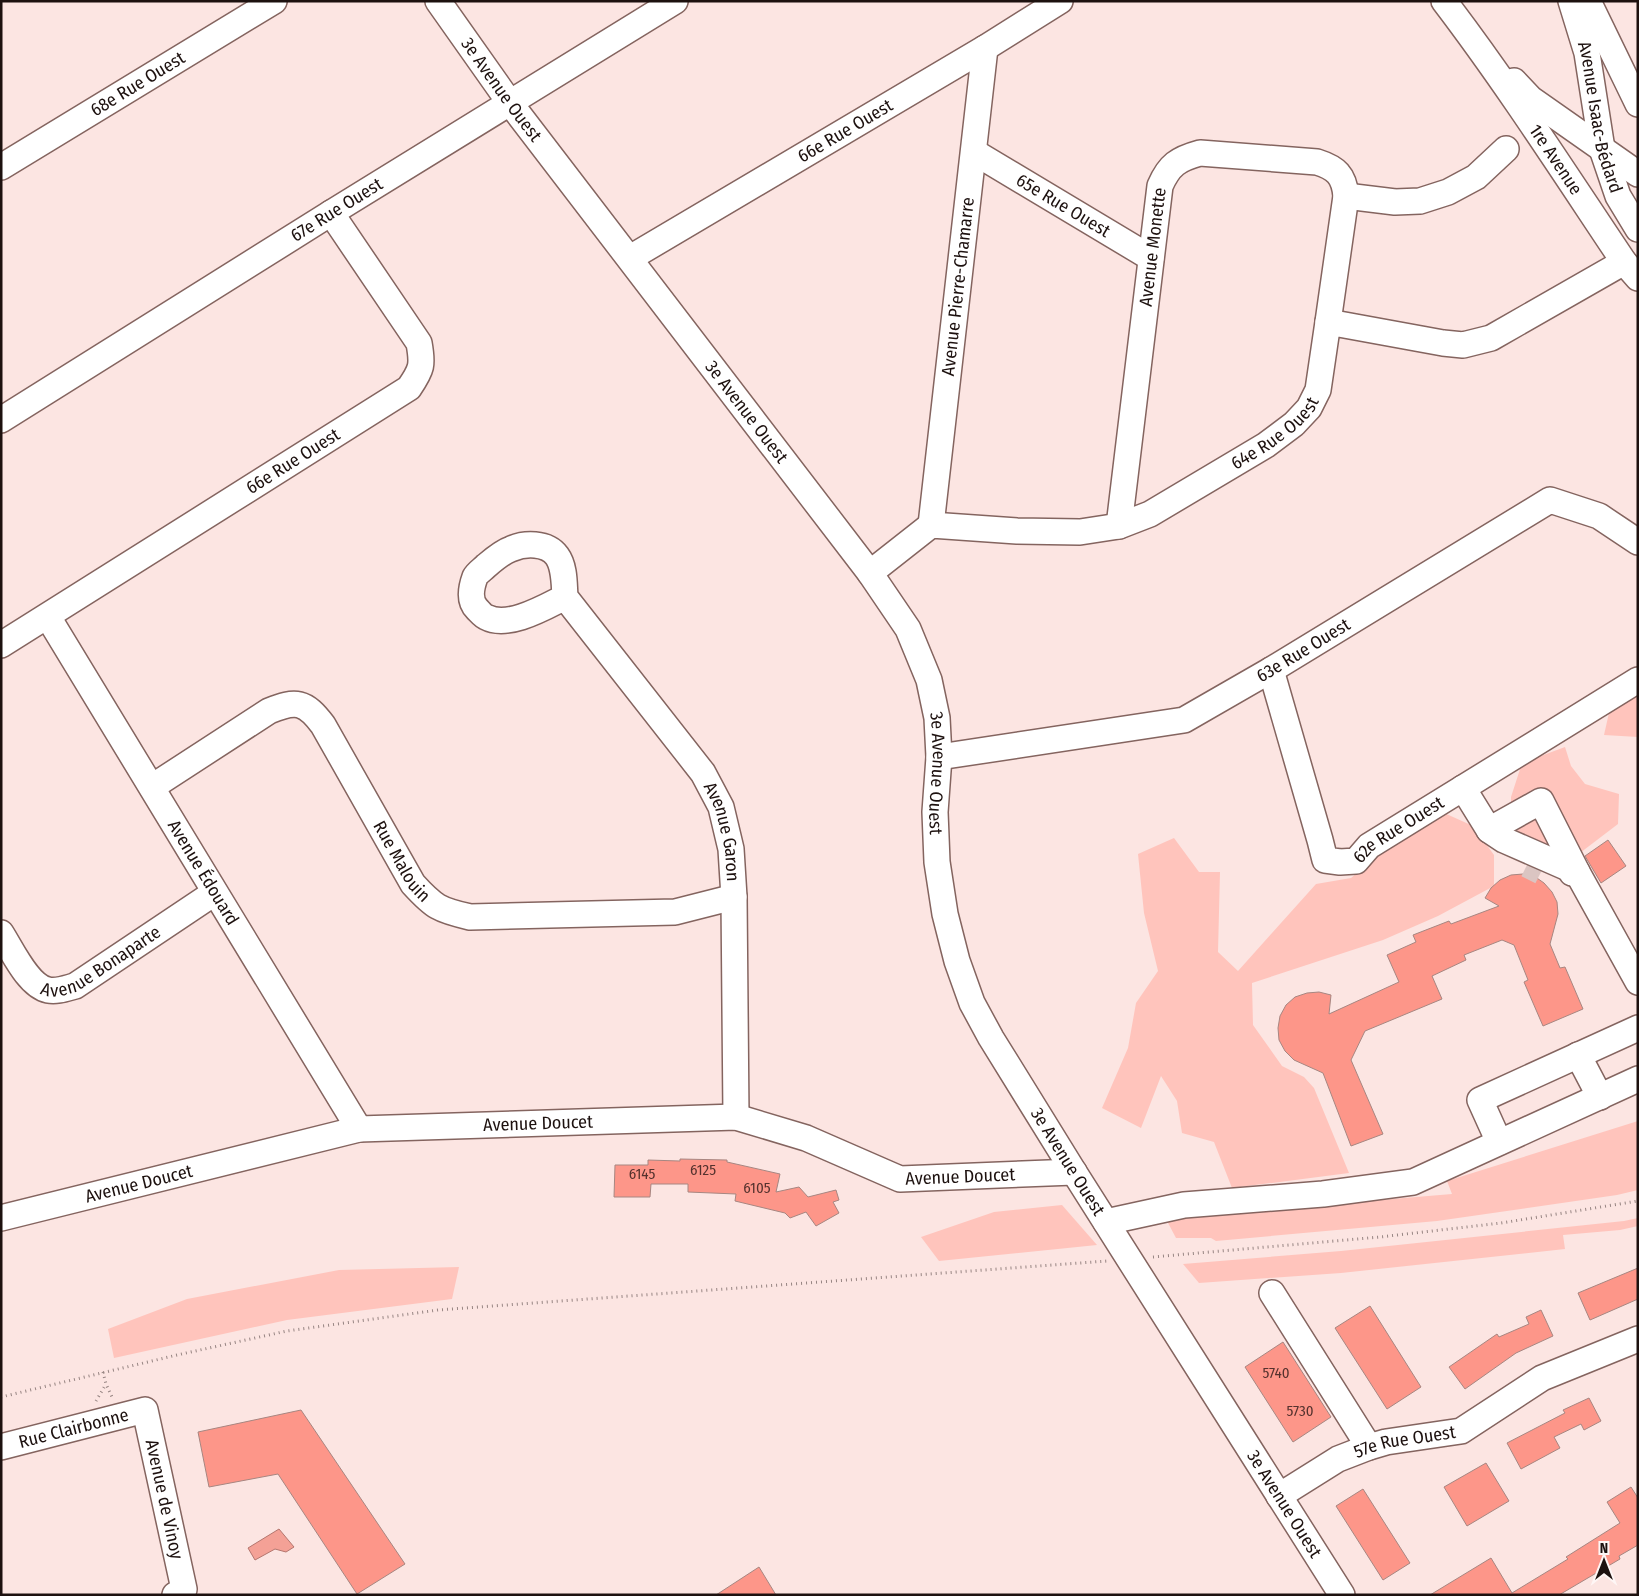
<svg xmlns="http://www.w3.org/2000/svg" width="1639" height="1596" viewBox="0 0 1639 1596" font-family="'Fira Sans Condensed',sans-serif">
	<rect width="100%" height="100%" fill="#fce5e2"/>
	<g fill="#ffc4bc">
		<path d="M1638 686V737L1604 735 1611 704Z"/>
		<path d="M1565 747 1571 766 1585 784 1619 794 1618 824 1576 856 1546 851 1511 826V797L1522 763Z"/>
		<path d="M1442 812 1473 826 1494 855V886L1438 916 1383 940 1252 983 1253 1025 1282 1066 1304 1077 1314 1088 1349 1173 1232 1188 1214 1142 1182 1133 1177 1101 1161 1076 1141 1128 1102 1108 1128 1048 1136 1003 1158 971 1144 913 1138 854 1174 838 1199 872H1220L1218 952 1238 971 1316 884 1351 878 1379 855Z"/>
		<path d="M1638 1121V1190L1617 1195 1437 1221 1216 1241 1211 1238H1176L1167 1221 1190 1216 1452 1194 1447 1181Z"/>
		<path d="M1062 1205 1097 1245 939 1261 921 1237 994 1212Z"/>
		<path d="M1638 1218V1226L1620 1230 1563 1235 1565 1249 1341 1273 1199 1283 1183 1264 1341 1251 1624 1221Z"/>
		<path d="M459 1267 452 1299 287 1320 114 1358 108 1329 187 1299 339 1270Z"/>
	</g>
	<path fill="#f4a196" stroke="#b4766e" d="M279 1529 294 1547 286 1552 275 1549 255 1560 248 1548Z"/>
	<g fill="#fd9689" stroke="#a78681">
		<path d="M1608 840 1626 866 1601 883 1585 856Z"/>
		<path d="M1523 874 1534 876 1544 883 1552 892 1557 902 1558 914 1550 944 1560 968 1565 967 1583 1009 1543 1026 1524 982 1528 980 1514 945 1502 940 1464 955 1466 960 1432 976 1442 999 1365 1031 1351 1060 1383 1134 1351 1146 1323 1073 1294 1060 1285 1051 1279 1040 1278 1028 1280 1016 1286 1005 1295 997 1307 993 1319 992 1331 995 1329 1014 1399 982 1387 955 1416 942 1413 935 1449 921 1451 924 1499 906 1485 898 1491 888 1500 880 1511 875Z"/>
		<path d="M680 1159 727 1160V1162L780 1174 776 1192 799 1187 808 1197 836 1190 839 1200 833 1202 839 1213 816 1226 806 1212 790 1218 785 1213 735 1201 736 1194 688 1192V1184H651L650 1197H614L615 1165H648V1160L680 1161Z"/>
		<path d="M1638 1268V1299L1590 1320 1578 1293Z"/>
		<path d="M1370 1306 1421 1387 1387 1409 1335 1328Z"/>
		<path d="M1541 1310 1553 1336 1516 1353 1465 1389 1449 1367 1497 1334 1499 1337 1529 1324 1526 1317Z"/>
		<path d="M1283 1342 1331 1417 1293 1442 1245 1367Z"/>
		<path d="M1589 1398 1601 1421 1584 1430 1581 1424 1554 1437 1560 1448 1521 1469 1507 1443 1565 1413 1563 1410Z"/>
		<path d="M301 1410 405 1564 357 1594 278 1474 209 1487 198 1432Z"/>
		<path d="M1486 1463 1509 1501 1467 1526 1444 1487Z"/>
		<path d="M1631 1487 1638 1498V1545L1619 1556 1620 1559 1559 1595H1430L1491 1558 1512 1593 1568 1559 1566 1557 1620 1523 1607 1502Z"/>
		<path d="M1363 1489 1410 1563 1383 1580 1336 1506Z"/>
		<path d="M759 1567 776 1595H716Z"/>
	</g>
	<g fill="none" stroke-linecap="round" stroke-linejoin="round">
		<path stroke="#dbc5c2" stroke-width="25" stroke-dasharray="25 12" stroke-linecap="butt" d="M1527 865 1541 872"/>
		<defs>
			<g id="minor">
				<path id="s1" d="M438 1 510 103 870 573 908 629 929 680 937 718 939 757 935 812 937 862 945 914 957 961 972 1003 991 1038 1074 1172 1342 1595"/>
				<path id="s2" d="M1444 1C1508 85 1565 174 1624 262L1638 278"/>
				<path id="s3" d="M1571 1 1587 53 1602 149 1618 196 1638 229"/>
				<path d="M1588 1 1638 104"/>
				<path d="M1514 81 1531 99 1638 174"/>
				<path id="s4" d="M974 152 1151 258"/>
				<path id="s5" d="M1 167 274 1"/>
				<path d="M1346 196 1395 202 1420 201 1448 192 1476 177 1506 149"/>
				<path id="s6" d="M630 258 985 48 1060 1"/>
				<path id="s7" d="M1 420 331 213 675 1"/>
				<path id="s8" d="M931 525 985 48"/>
				<path id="s9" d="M1119 526 1160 186C1169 165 1178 159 1200 153L1317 162C1336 168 1344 175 1346 196L1328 322"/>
				<path id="s10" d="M870 573 931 525 1017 531 1080 532 1119 526 1150 514 1266 445 1294 424 1309 408 1318 390 1328 322 1443 343 1463 345 1491 338 1624 262"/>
				<path id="s11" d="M565 597C545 607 508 629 486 617 483 616 480 612 477 609 469 601 471 588 475 577 477 573 482 570 486 566 493 560 502 552 511 549 524 543 547 542 557 556 565 567 564 584 565 597L703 773 721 807 731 849 734 897 736 1117"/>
				<path id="s12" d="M48 617 359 1129"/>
				<path id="s13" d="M1 645 409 388C422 369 423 365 419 343L331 213"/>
				<path id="s14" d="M1271 670 1320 840 1325 860 1340 862 1356 861 1369 846 1638 680"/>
				<path id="s15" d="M939 757 1184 720 1271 670 1550 500 1599 516 1638 542"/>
				<path id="s16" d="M152 787 269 711C296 700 305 701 323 725L413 884C434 907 439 910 470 917L675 912 734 897"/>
				<path d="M1463 788 1489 830 1504 840 1577 872 1638 982"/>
				<path d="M1489 830 1541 801 1577 872 1572 873"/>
				<path id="s17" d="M1 933C12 950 28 986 48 990 57 992 67 988 75 986L214 893"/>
				<path d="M1578 1055 1600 1097"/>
				<path d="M1499 1142 1480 1100 1638 1028"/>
				<path id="s18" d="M1 1218 359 1129 736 1117 806 1138 900 1179 1074 1172"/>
				<path d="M1106 1222 1184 1205 1323 1194 1413 1182 1638 1079"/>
				<path d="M1272 1293 1369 1447"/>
				<path id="s19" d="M1 1447 145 1410 184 1589 175 1595"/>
				<path id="s20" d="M1279 1496 1338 1459 1369 1447 1386 1442 1461 1431 1542 1378 1638 1339"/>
			</g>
		</defs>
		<use href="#minor" stroke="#84645f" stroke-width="28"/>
		<g stroke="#968482" stroke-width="3" stroke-dasharray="1 4" stroke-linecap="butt">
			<path d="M1153 1257 1380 1237 1501 1223 1638 1201"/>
			<path d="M103 1372 106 1384 112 1397"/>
			<path d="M1 1397 177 1355 287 1331 438 1310 1107 1261"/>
			<path d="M96 1401 106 1384"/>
		</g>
		<use href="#minor" stroke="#fff" stroke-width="25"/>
	</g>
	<g text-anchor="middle" stroke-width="4" stroke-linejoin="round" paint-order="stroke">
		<g font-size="15" fill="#55322e">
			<text x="703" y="1175">6125</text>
			<text x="642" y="1179">6145</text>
			<text x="757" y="1193">6105</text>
			<text x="1276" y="1378">5740</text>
			<text x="1300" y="1416">5730</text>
		</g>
		<g font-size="18" fill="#1d110f" stroke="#fef6f5">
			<text dy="6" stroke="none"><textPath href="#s5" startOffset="160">68e Rue Ouest</textPath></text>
			<text dy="6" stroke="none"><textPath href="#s1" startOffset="109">3e Avenue Ouest</textPath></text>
			<text dy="6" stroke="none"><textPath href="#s3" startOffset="120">Avenue Isaac-Bédard</textPath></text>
			<text dy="6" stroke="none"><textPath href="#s6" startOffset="250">66e Rue Ouest</textPath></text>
			<text dy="6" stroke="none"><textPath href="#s2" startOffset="194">1re Avenue</textPath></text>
			<text dy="6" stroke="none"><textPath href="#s4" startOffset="104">65e Rue Ouest</textPath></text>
			<text dy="6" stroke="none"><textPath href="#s7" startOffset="396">67e Rue Ouest</textPath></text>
			<text dy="6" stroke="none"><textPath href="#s9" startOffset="281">Avenue Monette</textPath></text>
			<text dy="6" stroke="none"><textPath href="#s8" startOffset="240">Avenue Pierre-Chamarre</textPath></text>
			<text dy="6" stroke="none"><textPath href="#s1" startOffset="514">3e Avenue Ouest</textPath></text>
			<text dy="6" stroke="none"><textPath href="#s10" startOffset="449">64e Rue Ouest</textPath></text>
			<text dy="6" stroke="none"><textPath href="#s13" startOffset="345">66e Rue Ouest</textPath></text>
			<text dy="6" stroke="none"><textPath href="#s15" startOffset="386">63e Rue Ouest</textPath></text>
			<text dy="6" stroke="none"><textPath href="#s1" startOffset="934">3e Avenue Ouest</textPath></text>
			<text dy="6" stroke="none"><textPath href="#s14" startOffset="282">62e Rue Ouest</textPath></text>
			<text dy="6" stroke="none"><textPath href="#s11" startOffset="555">Avenue Garon</textPath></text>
			<text dy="6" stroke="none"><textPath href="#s16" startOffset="360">Rue Malouin</textPath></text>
			<text dy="6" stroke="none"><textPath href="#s12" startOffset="299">Avenue Édouard</textPath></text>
			<text dy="6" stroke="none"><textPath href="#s17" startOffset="136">Avenue Bonaparte</textPath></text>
			<text dy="6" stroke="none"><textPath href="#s18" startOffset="548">Avenue Doucet</textPath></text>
			<text dy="6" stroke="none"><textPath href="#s1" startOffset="1354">3e Avenue Ouest</textPath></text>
			<text dy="6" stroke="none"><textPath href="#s18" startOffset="982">Avenue Doucet</textPath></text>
			<text dy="6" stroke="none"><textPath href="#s18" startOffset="142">Avenue Doucet</textPath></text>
			<text dy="6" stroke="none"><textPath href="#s19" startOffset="75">Rue Clairbonne</textPath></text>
			<text dy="6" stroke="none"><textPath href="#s20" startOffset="139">57e Rue Ouest</textPath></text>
			<text dy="6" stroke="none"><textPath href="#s19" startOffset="240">Avenue de Vinoy</textPath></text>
			<text dy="6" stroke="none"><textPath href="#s1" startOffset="1759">3e Avenue Ouest</textPath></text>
		</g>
	</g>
	<rect width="1639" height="1596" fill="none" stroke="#1d110f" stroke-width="5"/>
	<g transform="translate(1604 1561)" stroke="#fef6f5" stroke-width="4" paint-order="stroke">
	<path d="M0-4L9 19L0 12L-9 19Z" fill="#1d110f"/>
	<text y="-8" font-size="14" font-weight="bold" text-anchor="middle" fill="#1d110f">N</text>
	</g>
</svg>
